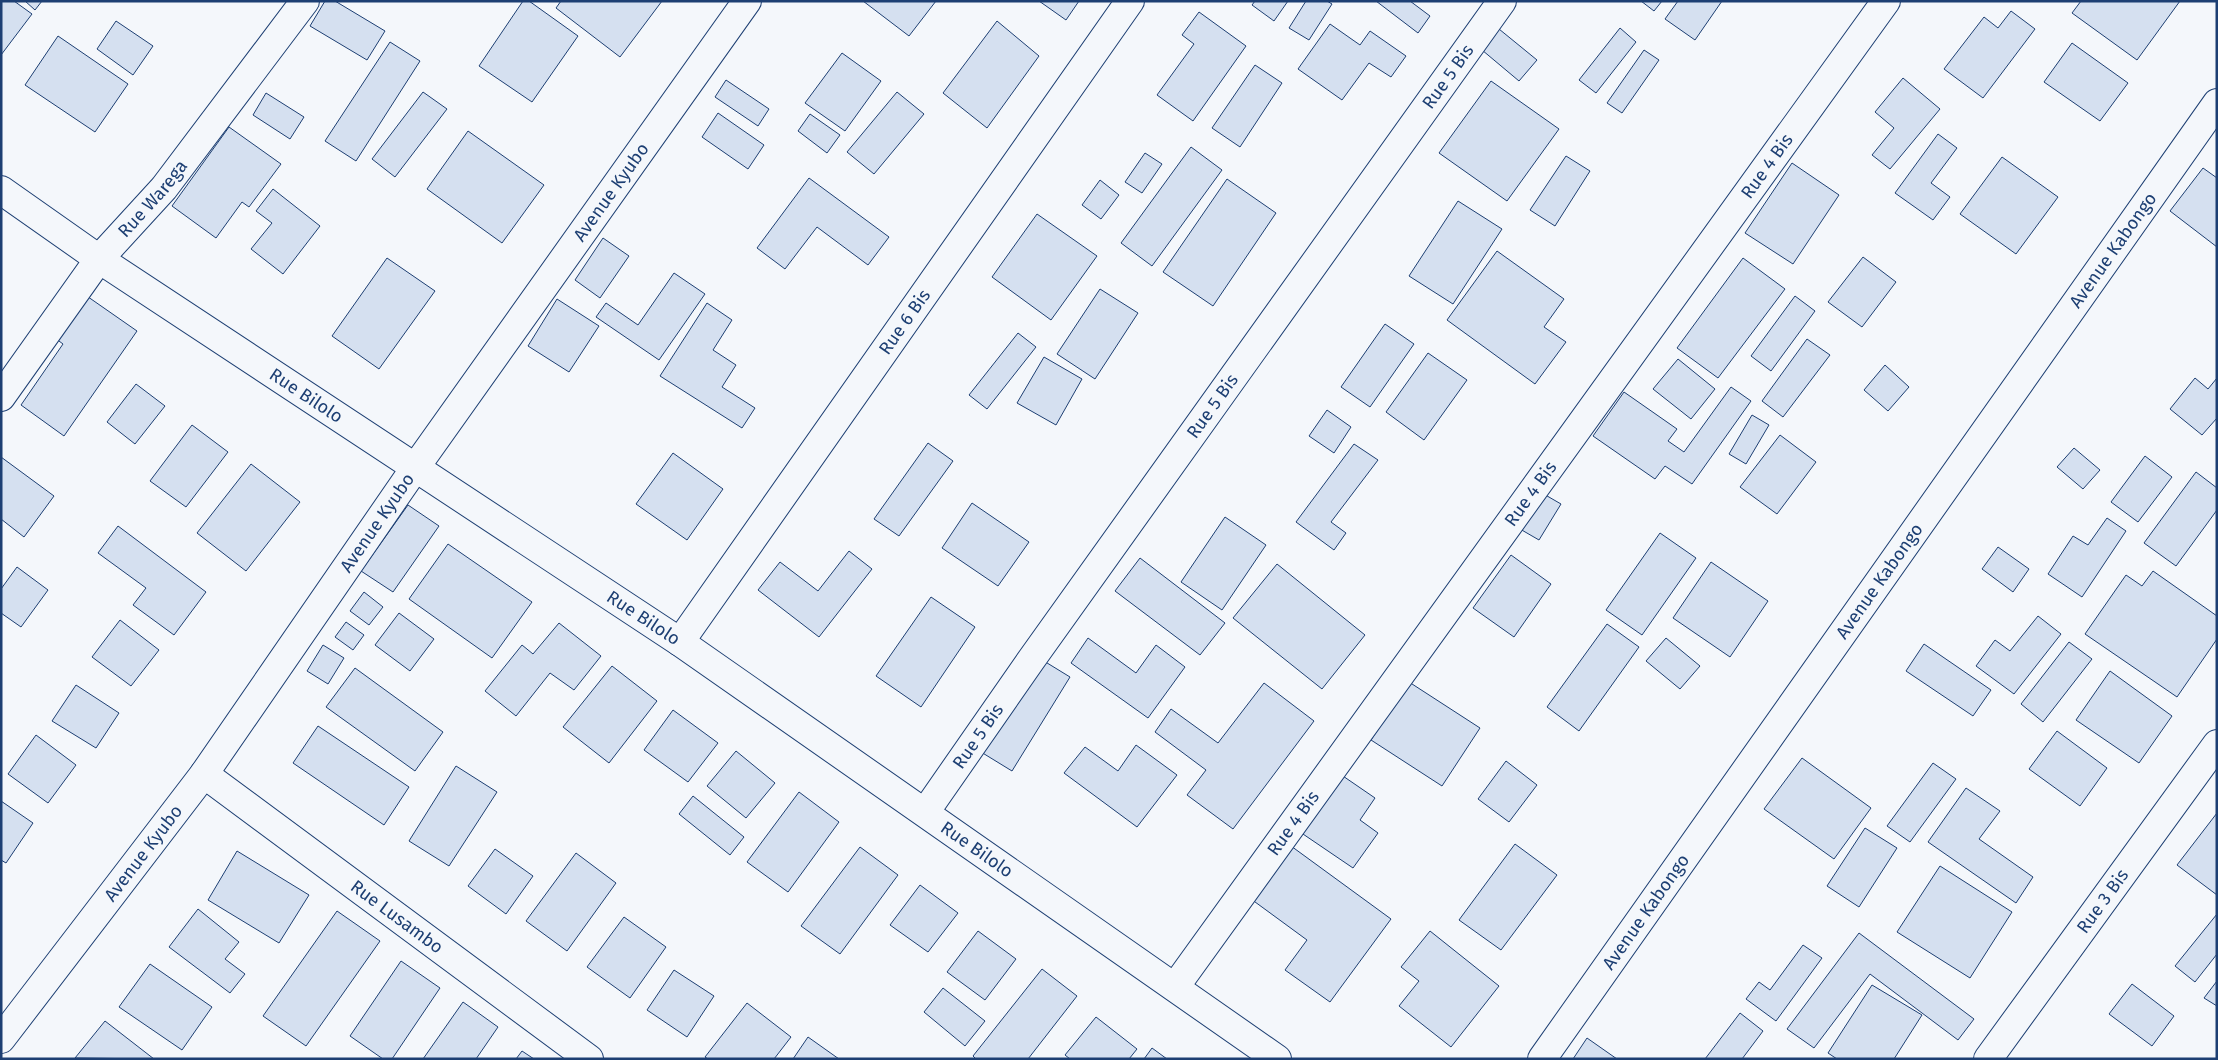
<svg xmlns="http://www.w3.org/2000/svg" width="2218" height="1060" viewBox="0 0 2218 1060" font-family="'Fira Sans',sans-serif">
	<rect width="100%" height="100%" fill="#f4f7fb"/>
	<g fill="#d5e0f0" stroke="#1d3f73">
		<path d="M1 1H14L32 14 1 55Z"/>
		<path d="M25 1H42L35 10Z"/>
		<path d="M325 1H335L385 31 367 60 310 26Z"/>
		<path d="M523 1H529L578 36 532 102 479 66Z"/>
		<path d="M561 1H662L620 57 556 8Z"/>
		<path d="M863 1H936L909 36Z"/>
		<path d="M1039 1H1079L1066 20Z"/>
		<path d="M1255 1H1288L1274 21 1252 5Z"/>
		<path d="M1306 1H1327L1332 4 1309 40 1289 28Z"/>
		<path d="M1376 1H1410L1430 16 1418 33Z"/>
		<path d="M1641 1H1662L1654 11Z"/>
		<path d="M1678 1H1722L1695 40 1665 19Z"/>
		<path d="M2081 1H2180L2137 60 2072 13Z"/>
		<path d="M2011 11 2035 29 1983 98 1944 69 1984 17 1998 28Z"/>
		<path d="M1199 12 1246 46 1193 121 1157 95 1194 44 1182 35Z"/>
		<path d="M116 21 153 46 133 75 97 49Z"/>
		<path d="M997 21 1039 56 987 128 943 93Z"/>
		<path d="M1330 24 1360 45 1370 31 1406 56 1391 77 1369 63 1342 100 1298 69Z"/>
		<path d="M1620 28 1636 42 1596 93 1579 80Z"/>
		<path d="M1499 29 1537 60 1519 81 1482 50Z"/>
		<path d="M58 36 128 84 95 132 25 85Z"/>
		<path d="M390 42 420 61 356 161 325 141Z"/>
		<path d="M2072 43 2128 83 2100 121 2044 82Z"/>
		<path d="M1644 50 1659 60 1622 113 1607 103Z"/>
		<path d="M842 53 881 81 845 131 805 103Z"/>
		<path d="M1255 65 1282 83 1240 147 1212 128Z"/>
		<path d="M1903 78 1940 109 1890 169 1872 155 1894 128 1875 112Z"/>
		<path d="M726 80 769 109 758 126 715 97Z"/>
		<path d="M1491 81 1559 129 1507 201 1439 153Z"/>
		<path d="M423 92 447 109 395 177 372 159Z"/>
		<path d="M897 92 924 114 874 174 847 152Z"/>
		<path d="M266 93 304 117 290 139 253 115Z"/>
		<path d="M718 113 764 145 748 169 702 137Z"/>
		<path d="M810 114 840 135 827 153 798 131Z"/>
		<path d="M229 127 281 164 249 207 242 202 216 238 172 206Z"/>
		<path d="M468 131 544 185 502 243 427 189Z"/>
		<path d="M1938 134 1957 148 1931 183 1950 197 1933 220 1895 193Z"/>
		<path d="M1191 147 1222 170 1152 266 1121 243Z"/>
		<path d="M1145 153 1162 164 1142 193 1125 182Z"/>
		<path d="M1566 156 1590 171 1555 226 1530 210Z"/>
		<path d="M2002 157 2058 197 2016 254 1960 214Z"/>
		<path d="M1792 163 1839 195 1793 264 1745 233Z"/>
		<path d="M2203 168 2217 178V247L2170 211Z"/>
		<path d="M809 178 889 237 868 265 817 227 785 269 757 248Z"/>
		<path d="M1227 179 1276 213 1213 306 1163 272Z"/>
		<path d="M1100 180 1119 195 1101 219 1082 205Z"/>
		<path d="M273 189 320 226 283 274 251 249 272 223 256 211Z"/>
		<path d="M1458 201 1502 229 1453 304 1409 276Z"/>
		<path d="M1037 214 1097 256 1051 320 992 277Z"/>
		<path d="M603 238 629 256 600 298 575 280Z"/>
		<path d="M1497 251 1564 299 1544 327 1566 342 1535 384 1447 320Z"/>
		<path d="M1863 257 1896 282 1862 327 1828 302Z"/>
		<path d="M387 258 435 291 379 369 332 336Z"/>
		<path d="M1743 258 1785 289 1718 378 1677 348Z"/>
		<path d="M674 273 705 294 659 360 596 317 606 303 638 325Z"/>
		<path d="M1100 289 1138 313 1095 379 1057 354Z"/>
		<path d="M81 292 137 331 64 436 21 405 63 344 51 335Z"/>
		<path d="M1795 296 1815 311 1771 371 1751 356Z"/>
		<path d="M557 299 599 326 569 372 528 346Z"/>
		<path d="M707 303 732 320 713 350 736 365 722 387 755 408 742 428 660 376Z"/>
		<path d="M1385 324 1414 344 1370 407 1341 387Z"/>
		<path d="M1018 333 1036 347 987 409 969 395Z"/>
		<path d="M1807 339 1830 355 1783 417 1762 401Z"/>
		<path d="M1428 353 1467 380 1424 440 1386 412Z"/>
		<path d="M1044 357 1082 379 1056 425 1017 403Z"/>
		<path d="M1678 359 1715 389 1691 419 1653 389Z"/>
		<path d="M1885 365 1909 387 1888 411 1864 390Z"/>
		<path d="M2195 378 2208 389 2217 378V418L2202 435 2170 409Z"/>
		<path d="M136 384 165 406 135 444 107 422Z"/>
		<path d="M1731 387 1751 401 1692 484 1665 466 1655 479 1593 436 1624 392 1677 429 1668 441 1684 452Z"/>
		<path d="M1327 410 1351 427 1334 453 1309 436Z"/>
		<path d="M1752 415 1769 425 1746 464 1729 454Z"/>
		<path d="M192 425 228 452 186 507 150 481Z"/>
		<path d="M1780 435 1816 462 1777 514 1740 487Z"/>
		<path d="M928 443 953 461 899 536 874 519Z"/>
		<path d="M1354 444 1378 460 1331 522 1346 533 1334 550 1296 522Z"/>
		<path d="M2074 448 2100 470 2083 489 2057 467Z"/>
		<path d="M673 453 723 489 687 540 636 504Z"/>
		<path d="M2145 456 2172 477 2138 522 2111 502Z"/>
		<path d="M1 457 54 496 24 537 1 519Z"/>
		<path d="M251 464 300 502 246 571 197 533Z"/>
		<path d="M2196 472 2217 488V510L2176 566 2144 543Z"/>
		<path d="M1542 493 1561 504 1539 540 1520 529Z"/>
		<path d="M972 503 1029 542 998 586 942 548Z"/>
		<path d="M408 505 439 526 393 592 361 571Z"/>
		<path d="M1225 517 1266 545 1222 610 1181 582Z"/>
		<path d="M2107 518 2126 531 2082 597 2048 574 2073 536 2088 545Z"/>
		<path d="M118 526 206 592 174 635 133 605 146 588 98 553Z"/>
		<path d="M1660 533 1696 558 1642 635 1606 610Z"/>
		<path d="M448 544 532 602 492 658 409 599Z"/>
		<path d="M1998 547 2029 569 2013 592 1982 569Z"/>
		<path d="M849 551 872 569 819 637 758 590 780 562 818 591Z"/>
		<path d="M1511 555 1551 584 1514 637 1473 608Z"/>
		<path d="M1140 558 1225 623 1200 655 1115 591Z"/>
		<path d="M1711 562 1768 601 1730 657 1673 618Z"/>
		<path d="M1277 564 1365 635 1322 689 1233 618Z"/>
		<path d="M17 567 48 590 21 627 1 613V589Z"/>
		<path d="M2153 571 2217 616V639L2177 697 2085 634 2126 575 2142 586Z"/>
		<path d="M364 592 383 607 369 625 350 611Z"/>
		<path d="M931 597 975 627 921 707 876 676Z"/>
		<path d="M399 613 434 639 410 671 375 645Z"/>
		<path d="M2038 616 2061 634 2014 694 1976 666 1995 640 2010 651Z"/>
		<path d="M120 620 159 650 131 686 92 657Z"/>
		<path d="M346 622 364 635 353 650 335 637Z"/>
		<path d="M559 623 601 656 574 690 550 673 516 716 485 691 522 645 533 654Z"/>
		<path d="M1607 624 1639 647 1579 731 1547 707Z"/>
		<path d="M1088 638 1136 673 1156 645 1185 667 1148 718 1071 663Z"/>
		<path d="M1666 638 1700 666 1680 689 1646 661Z"/>
		<path d="M2069 642 2092 659 2043 722 2021 704Z"/>
		<path d="M1924 644 1991 690 1973 716 1906 671Z"/>
		<path d="M323 645 344 658 328 684 307 671Z"/>
		<path d="M1039 658 1070 677 1012 771 981 752Z"/>
		<path d="M612 666 657 701 609 763 563 727Z"/>
		<path d="M355 668 443 732 415 771 326 707Z"/>
		<path d="M2110 671 2172 716 2139 763 2076 720Z"/>
		<path d="M1409 682 1480 728 1442 786 1371 740Z"/>
		<path d="M1264 683 1314 721 1233 829 1187 795 1206 770 1155 732 1171 709 1218 743Z"/>
		<path d="M76 685 119 713 96 748 52 721Z"/>
		<path d="M673 710 718 743 688 782 644 750Z"/>
		<path d="M318 726 409 787 384 825 293 763Z"/>
		<path d="M2057 731 2107 768 2080 806 2029 769Z"/>
		<path d="M36 735 76 765 48 803 8 774Z"/>
		<path d="M1136 745 1177 775 1137 827 1064 773 1085 747 1118 771Z"/>
		<path d="M736 751 775 783 746 818 707 786Z"/>
		<path d="M1802 758 1871 808 1834 859 1764 809Z"/>
		<path d="M1506 761 1537 785 1509 822 1478 799Z"/>
		<path d="M1933 763 1956 779 1910 842 1887 826Z"/>
		<path d="M456 766 497 792 449 866 409 841Z"/>
		<path d="M1340 774 1375 798 1360 820 1378 833 1353 868 1300 832Z"/>
		<path d="M1966 788 2000 811 1979 839 2033 877 2016 903 1928 842Z"/>
		<path d="M799 792 839 822 788 892 747 862Z"/>
		<path d="M693 796 744 837 730 855 679 814Z"/>
		<path d="M1 801 33 823 6 863 1 860Z"/>
		<path d="M2217 813V895L2177 865Z"/>
		<path d="M1865 828 1897 848 1859 907 1827 886Z"/>
		<path d="M1515 844 1557 875 1501 950 1459 920Z"/>
		<path d="M1291 846 1391 919 1330 1002 1285 970 1307 940 1251 899Z"/>
		<path d="M860 847 898 875 840 954 801 926Z"/>
		<path d="M495 849 533 876 506 914 468 886Z"/>
		<path d="M237 851 309 895 279 943 208 900Z"/>
		<path d="M576 853 616 883 567 951 526 921Z"/>
		<path d="M1940 866 2012 912 1970 978 1897 932Z"/>
		<path d="M920 885 958 913 928 952 890 925Z"/>
		<path d="M198 909 239 942 225 959 245 974 230 993 169 947Z"/>
		<path d="M337 911 380 941 306 1046 263 1016Z"/>
		<path d="M2217 914V954L2195 982 2175 966Z"/>
		<path d="M624 917 666 947 630 998 587 967Z"/>
		<path d="M978 931 1016 959 985 1000 947 972Z"/>
		<path d="M1430 931 1499 986 1451 1047 1399 1006 1419 981 1401 967Z"/>
		<path d="M1859 933 1974 1019 1958 1040 1870 974 1814 1048 1787 1029Z"/>
		<path d="M1803 945 1822 958 1776 1021 1746 999 1759 982 1770 990Z"/>
		<path d="M401 961 440 988 392 1059H383L350 1036Z"/>
		<path d="M150 964 212 1007 182 1050 119 1007Z"/>
		<path d="M1042 969 1077 996 1028 1059H976L973 1056Z"/>
		<path d="M674 970 714 996 687 1037 647 1010Z"/>
		<path d="M2217 981V1006L2204 998Z"/>
		<path d="M2132 984 2174 1016 2152 1046 2109 1014Z"/>
		<path d="M1872 985 1922 1015 1894 1059H1837L1828 1053Z"/>
		<path d="M943 988 985 1021 965 1046 924 1012Z"/>
		<path d="M463 1002 498 1027 476 1059H423Z"/>
		<path d="M747 1003 791 1037 774 1059H708L705 1057Z"/>
		<path d="M1740 1013 1763 1031 1742 1059H1705Z"/>
		<path d="M1096 1017 1137 1049 1129 1059H1070L1065 1055Z"/>
		<path d="M105 1021 154 1059 75 1058Z"/>
		<path d="M808 1037 839 1059H793Z"/>
		<path d="M1587 1038 1617 1059H1573Z"/>
		<path d="M1152 1048 1167 1059H1144Z"/>
		<path d="M522 1051 534 1059H516Z"/>
	</g>
	<g fill="none" stroke-linecap="round" stroke-linejoin="round">
		<defs>
			<g id="street">
				<path id="s1" d="M1 190 99 259 680 642 1277 1059"/>
				<path id="s2" d="M1 397 99 259 164 188 305 1"/>
				<path id="s3" d="M680 642 1130 1"/>
				<path id="s4" d="M204 774 589 1059"/>
				<path id="s5" d="M926 811 1031 660 1502 1"/>
				<path id="s6" d="M1175 987 1886 1"/>
				<path id="s7" d="M1 1039 204 774 415 468 747 1"/>
				<path id="s8" d="M1542 1059 2217 103"/>
				<path id="s9" d="M1988 1059 2217 744"/>
			</g>
		</defs>
		<use href="#street" stroke="#1d3f73" stroke-width="30"/>
		<use href="#street" stroke="#f4f7fb" stroke-width="28"/>
	</g>
	<g text-anchor="middle" stroke-width="4" stroke-linejoin="round" paint-order="stroke">
		<g font-size="18" fill="#1d3f73" stroke="#f4f7fb">
			<text dy="6" stroke="none"><textPath href="#s5" startOffset="901">Rue 5 Bis</textPath></text>
			<text dy="6" stroke="none"><textPath href="#s6" startOffset="1012">Rue 4 Bis</textPath></text>
			<text dy="6" stroke="none"><textPath href="#s7" startOffset="1044">Avenue Kyubo</textPath></text>
			<text dy="6" stroke="none"><textPath href="#s2" startOffset="250">Rue Warega</textPath></text>
			<text dy="6" stroke="none"><textPath href="#s8" startOffset="990">Avenue Kabongo</textPath></text>
			<text dy="6" stroke="none"><textPath href="#s3" startOffset="391">Rue 6 Bis</textPath></text>
			<text dy="6" stroke="none"><textPath href="#s1" startOffset="368">Rue Bilolo</textPath></text>
			<text dy="6" stroke="none"><textPath href="#s5" startOffset="496">Rue 5 Bis</textPath></text>
			<text dy="6" stroke="none"><textPath href="#s6" startOffset="608">Rue 4 Bis</textPath></text>
			<text dy="6" stroke="none"><textPath href="#s7" startOffset="639">Avenue Kyubo</textPath></text>
			<text dy="6" stroke="none"><textPath href="#s8" startOffset="585">Avenue Kabongo</textPath></text>
			<text dy="6" stroke="none"><textPath href="#s1" startOffset="772">Rue Bilolo</textPath></text>
			<text dy="6" stroke="none"><textPath href="#s5" startOffset="91">Rue 5 Bis</textPath></text>
			<text dy="6" stroke="none"><textPath href="#s6" startOffset="202">Rue 4 Bis</textPath></text>
			<text dy="6" stroke="none"><textPath href="#s1" startOffset="1178">Rue Bilolo</textPath></text>
			<text dy="6" stroke="none"><textPath href="#s7" startOffset="234">Avenue Kyubo</textPath></text>
			<text dy="6" stroke="none"><textPath href="#s9" startOffset="195">Rue 3 Bis</textPath></text>
			<text dy="6" stroke="none"><textPath href="#s8" startOffset="180">Avenue Kabongo</textPath></text>
			<text dy="6" stroke="none"><textPath href="#s4" startOffset="240">Rue Lusambo</textPath></text>
		</g>
	</g>
	<rect width="2218" height="1060" fill="none" stroke="#1d3f73" stroke-width="5"/>
</svg>
